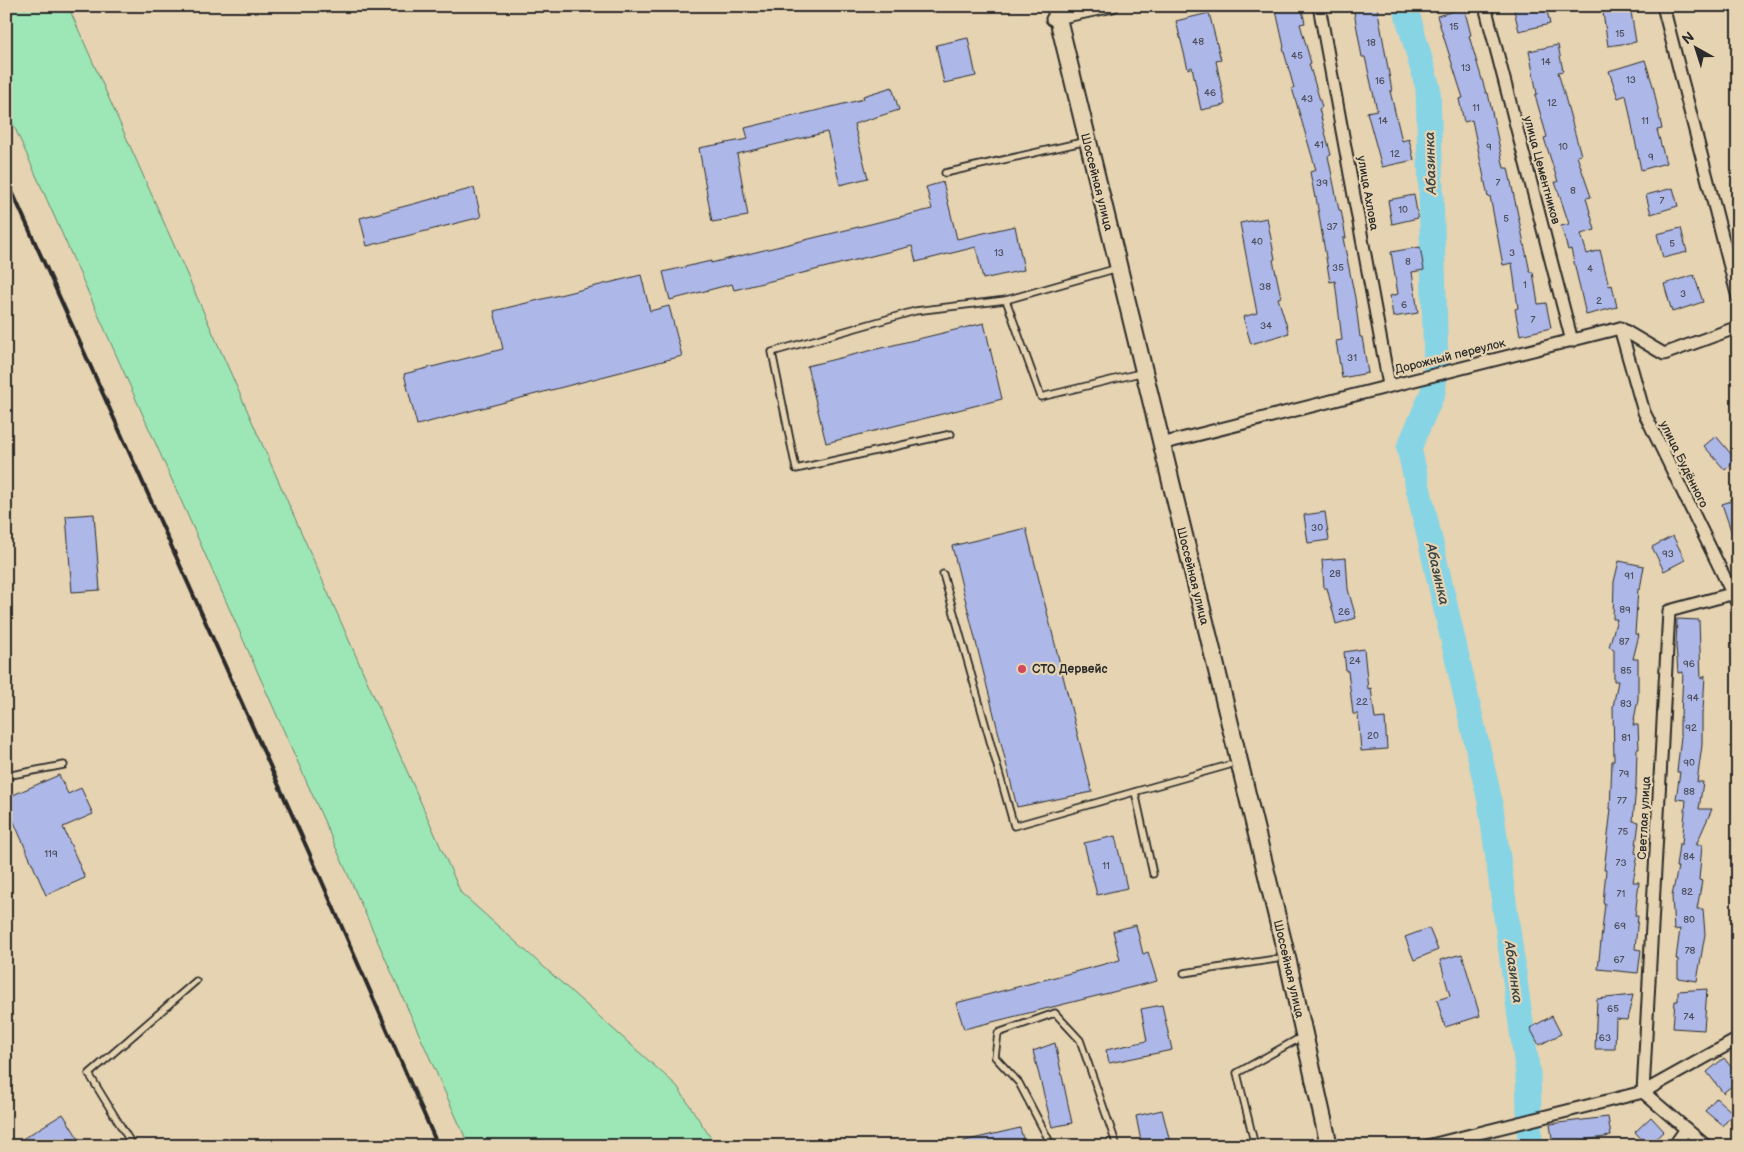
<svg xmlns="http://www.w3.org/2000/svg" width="1744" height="1152" viewBox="0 0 1744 1152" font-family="'Balsamiq Sans',sans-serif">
	<rect width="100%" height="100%" fill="#e5d3b1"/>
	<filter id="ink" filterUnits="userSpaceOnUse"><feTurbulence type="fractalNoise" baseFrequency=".02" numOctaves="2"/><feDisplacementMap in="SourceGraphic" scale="10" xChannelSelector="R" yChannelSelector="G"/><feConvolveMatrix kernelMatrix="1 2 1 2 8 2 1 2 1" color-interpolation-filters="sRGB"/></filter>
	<g filter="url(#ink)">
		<path fill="#9de6b5" stroke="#648870" d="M6 6H68L461 893 677 1086 716 1146H469L6 108Z"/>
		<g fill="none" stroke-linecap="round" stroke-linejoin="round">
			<path stroke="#87d4e5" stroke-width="25" d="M1405 6 1428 88 1436 366 1433 392 1409 448 1490 801 1528 1074 1530 1146"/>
		</g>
		<g fill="#adb8e9" stroke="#2b2b2b">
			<path d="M1275 6H1301L1305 23 1300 24 1311 63 1309 64 1322 107 1319 109 1331 155 1328 156 1339 210H1341L1346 238H1343L1355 298 1360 337H1362L1368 373 1342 378 1336 341 1342 340 1335 281 1330 282 1316 197 1315 198 1310 172 1316 170 1292 88H1294L1283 48 1284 47Z"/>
			<path d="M1353 6H1377L1392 91H1390L1402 141 1409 139 1414 160 1382 167 1367 112 1377 110 1365 57H1362Z"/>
			<path d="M1513 6H1546L1550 24 1519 31Z"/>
			<path d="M1602 6H1630L1636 42 1608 46Z"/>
			<path d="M1464 8 1471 35 1469 36 1486 93H1488L1504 168H1508L1530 272H1533L1538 304 1546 303 1551 328 1520 335 1515 309 1518 308 1512 263 1503 265 1490 196 1488 197 1472 120 1464 122 1459 99 1463 98 1437 16Z"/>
			<path d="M1209 13 1221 60 1216 61 1225 105 1201 110 1192 67 1188 69 1176 21Z"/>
			<path d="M968 38 976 76 944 83 936 45Z"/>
			<path d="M1558 45 1563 71 1558 72 1581 155 1577 156 1591 197 1586 198 1595 230 1581 234 1587 254 1600 250 1609 286 1612 285 1617 307 1586 315 1571 249 1568 250 1561 226 1569 224 1555 182H1558L1544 138 1547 137 1535 95 1537 94 1529 51Z"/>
			<path d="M1645 60 1653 86 1662 129 1657 130 1666 163 1641 170 1626 95 1618 98 1609 71Z"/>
			<path d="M892 87 899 110 854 124 868 178 840 185 827 132 737 154 748 216 712 222 699 148 748 139 745 128 864 99 863 96Z"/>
			<path d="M943 182 957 239 1015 226 1024 270 983 279 976 247 916 262 912 246 734 290 732 284 670 300 663 272 711 261V263L932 209 926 187Z"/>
			<path d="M474 188 481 217 367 246 360 218Z"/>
			<path d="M1673 188 1678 206 1651 214 1646 195Z"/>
			<path d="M1414 195 1418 218 1392 224 1388 200Z"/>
			<path d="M1267 218 1275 259 1273 260 1281 297 1278 298 1289 333 1251 344 1243 317 1257 313 1240 223Z"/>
			<path d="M1681 228 1687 252 1663 258 1657 234Z"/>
			<path d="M1420 247 1424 270 1412 272 1418 313 1393 317 1390 296 1398 294 1391 252Z"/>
			<path d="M641 275 650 311 669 306 682 356 417 425 404 374 503 349 494 311Z"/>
			<path d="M1694 275 1703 302 1672 312 1664 284Z"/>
			<path d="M984 323 1002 399 826 443 807 366Z"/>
			<path d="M1716 436 1736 460 1725 470 1704 446Z"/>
			<path d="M1738 499V545H1736L1722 504Z"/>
			<path d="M1325 512 1329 540 1308 543 1304 515Z"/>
			<path d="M94 514 100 590 72 592 66 516Z"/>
			<path d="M1026 528 1092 792 1017 807 952 546Z"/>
			<path d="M1673 536 1685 560 1664 571 1652 547Z"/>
			<path d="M1346 558 1348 589 1356 618 1336 624 1327 588H1324L1322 560Z"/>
			<path d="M1619 561 1644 566 1640 589H1638L1635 634 1639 635 1633 659H1638V699L1633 725H1638L1639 749H1637L1636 786 1633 821 1639 822 1635 853 1638 854 1633 882H1639L1635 916H1638L1635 949 1641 950 1638 973 1598 969 1605 903H1603L1606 870H1604L1611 809H1610L1612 761H1614L1613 707 1618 681H1614V649L1609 647 1617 619H1613L1614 582Z"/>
			<path d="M1677 619 1699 620 1701 679 1705 675 1703 711H1702V745L1697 782H1703L1699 809H1712L1696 845H1702L1699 880 1702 881 1697 909H1703L1705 934 1697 981 1678 978V959H1676L1680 929 1674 930 1672 896 1678 867H1676L1679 844H1682L1686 800 1676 799 1680 772H1677L1681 736H1680V717H1681L1683 672 1678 673 1676 645Z"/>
			<path d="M1364 649 1368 689 1371 688 1375 719 1385 718 1387 749 1361 751 1358 714H1353L1348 671H1346L1344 652Z"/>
			<path d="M59 775 68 794 81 788 93 814 63 827 85 878 46 895 6 804V798Z"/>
			<path d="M1115 836 1127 888 1097 895 1084 843Z"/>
			<path d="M1136 925 1143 954 1148 952 1157 981 964 1029 956 1003 1120 960 1113 931Z"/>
			<path d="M1429 928 1438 950 1414 960 1405 937Z"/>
			<path d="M1462 954 1480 1016 1445 1027 1437 1000 1450 996 1440 960Z"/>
			<path d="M1707 989 1704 1030 1673 1028 1675 1001H1678V991Z"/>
			<path d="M1633 995 1627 1020 1616 1019 1615 1049H1595L1597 999Z"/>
			<path d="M1162 1005 1172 1050 1109 1063 1106 1050 1147 1041 1141 1009Z"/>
			<path d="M1552 1016 1561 1034 1539 1045 1530 1028Z"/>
			<path d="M1055 1043 1072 1123 1052 1127 1033 1051Z"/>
			<path d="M1724 1058 1738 1076V1081L1723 1093 1707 1072Z"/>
			<path d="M1716 1098 1733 1113 1723 1126 1705 1111Z"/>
			<path d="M1162 1110 1171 1146H1142L1136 1116Z"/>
			<path d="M63 1114 83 1146H11Z"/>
			<path d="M1608 1117 1611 1136 1553 1145 1550 1124Z"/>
			<path d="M1651 1117 1664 1131 1648 1146 1635 1132Z"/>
			<path d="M1020 1128 1025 1146H964V1141Z"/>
		</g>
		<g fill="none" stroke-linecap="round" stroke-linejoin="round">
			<defs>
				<g id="service">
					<path d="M945 173 1087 141"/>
					<path d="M1006 300 1111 270"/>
					<path d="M951 434 796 469 772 352 915 311 1006 300 1041 397 1136 374"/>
					<path d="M943 574 1014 826 1229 765"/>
					<path d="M6 776 64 765"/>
					<path d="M1135 792 1153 874"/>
					<path d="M1184 973 1276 959"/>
					<path d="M133 1146 89 1074 196 981"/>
					<path d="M1052 1146 1019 1083 995 1057 998 1033 1055 1013 1080 1040 1117 1146"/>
					<path d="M1255 1146 1237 1073 1296 1040"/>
				</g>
				<g id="minor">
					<path d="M1319 6 1389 385"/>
					<path d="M1485 6 1572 341"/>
					<path d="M1663 6 1738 298"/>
					<path d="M1052 19 1113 6"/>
					<path d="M1620 328 1644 412 1738 605"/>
					<path d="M1161 444 1620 328 1664 354 1738 327"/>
					<path d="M1643 1092 1669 611 1731 594"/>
					<path d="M1643 1092 1706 1146"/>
					<path d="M1427 1146 1643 1092 1738 1039"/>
					<path d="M1674 1146 1686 1129"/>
				</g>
				<path id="secondary" d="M1055 6 1288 962 1329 1146"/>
			</defs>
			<use href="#service" stroke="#2b2b2b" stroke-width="9"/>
			<use href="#minor" stroke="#2b2b2b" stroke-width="15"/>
			<use href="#secondary" stroke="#2b2b2b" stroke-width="20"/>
			<use href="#service" stroke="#e5d3b1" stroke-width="5.5"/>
			<use href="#minor" stroke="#e5d3b1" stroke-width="11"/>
			<use href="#secondary" stroke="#e5d3b1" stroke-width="16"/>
			<path stroke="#2b2b2b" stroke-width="4" d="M6 178 320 877 438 1146"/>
		</g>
	</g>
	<circle fill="#d1495b" stroke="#e5d3b1" stroke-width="2" cx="1022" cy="669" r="5"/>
	<g text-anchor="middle" stroke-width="4.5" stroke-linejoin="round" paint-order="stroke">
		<g font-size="10" fill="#4c4e5a">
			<text x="1454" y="30">15</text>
			<text x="1620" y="37">15</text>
			<text x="1198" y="45">48</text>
			<text x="1371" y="46">18</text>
			<text x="1297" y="59">45</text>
			<text x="1546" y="65">14</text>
			<text x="1466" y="71">13</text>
			<text x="1631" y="83">13</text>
			<text x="1380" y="84">16</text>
			<text x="1210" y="96">46</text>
			<text x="1307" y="102">43</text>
			<text x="1552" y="106">12</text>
			<text x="1476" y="111">11</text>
			<text x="1383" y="124">14</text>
			<text x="1645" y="124">11</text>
			<text x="1319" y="148">41</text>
			<text x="1489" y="150">9</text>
			<text x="1563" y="150">10</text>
			<text x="1395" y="157">12</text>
			<text x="1651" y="160">9</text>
			<text x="1322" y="186">39</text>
			<text x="1498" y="186">7</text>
			<text x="1573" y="194">8</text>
			<text x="1662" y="204">7</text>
			<text x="1403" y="213">10</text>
			<text x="1506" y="222">5</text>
			<text x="1332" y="230">37</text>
			<text x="1257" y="245">40</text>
			<text x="1672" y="247">5</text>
			<text x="999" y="256">13</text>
			<text x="1512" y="256">3</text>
			<text x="1408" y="265">8</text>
			<text x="1338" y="271">35</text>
			<text x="1590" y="272">4</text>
			<text x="1525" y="288">1</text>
			<text x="1265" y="290">38</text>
			<text x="1683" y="297">3</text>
			<text x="1599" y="304">2</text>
			<text x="1404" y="308">6</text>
			<text x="1533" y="323">7</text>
			<text x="1266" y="329">34</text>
			<text x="1352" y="361">31</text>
			<text x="1317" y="531">30</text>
			<text x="1668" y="557">93</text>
			<text x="1335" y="577">28</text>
			<text x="1629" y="579">91</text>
			<text x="1625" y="613">89</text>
			<text x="1344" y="615">26</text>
			<text x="1624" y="645">87</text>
			<text x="1355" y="664">24</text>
			<text x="1689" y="667">96</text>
			<text x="1626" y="674">85</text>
			<text x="1693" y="701">94</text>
			<text x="1362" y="705">22</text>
			<text x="1626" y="707">83</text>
			<text x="1691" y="731">92</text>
			<text x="1373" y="739">20</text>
			<text x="1626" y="741">81</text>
			<text x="1689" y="766">90</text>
			<text x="1624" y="777">79</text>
			<text x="1689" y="795">88</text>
			<text x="1622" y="804">77</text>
			<text x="1623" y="835">75</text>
			<text x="51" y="857">119</text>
			<text x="1689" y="860">84</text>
			<text x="1621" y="866">73</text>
			<text x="1106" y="869">11</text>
			<text x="1687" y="895">82</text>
			<text x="1621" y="897">71</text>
			<text x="1689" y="923">80</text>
			<text x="1620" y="929">69</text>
			<text x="1690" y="954">78</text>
			<text x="1619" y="963">67</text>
			<text x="1613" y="1012">65</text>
			<text x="1689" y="1020">74</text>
			<text x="1605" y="1041">63</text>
		</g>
		<g font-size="12" fill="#2b2b2b" stroke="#e5d3b1">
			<text transform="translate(1542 170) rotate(75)" y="4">улица Цементников</text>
			<text transform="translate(1097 182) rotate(76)" y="4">Шоссейная улица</text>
			<text transform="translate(1368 193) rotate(80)" y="4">улица Ахлова</text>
			<text transform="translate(1450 356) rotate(-14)" y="4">Дорожный переулок</text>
			<text transform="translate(1684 464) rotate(64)" y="4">улица Будённого</text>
			<text transform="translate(1193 576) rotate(76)" y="4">Шоссейная улица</text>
			<text transform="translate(1644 818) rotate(-87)" y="4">Светлая улица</text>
			<text transform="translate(1289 969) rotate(77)" y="4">Шоссейная улица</text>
		</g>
		<g font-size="12" font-weight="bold" fill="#2b2b2b" stroke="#e5d3b1" text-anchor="start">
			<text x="1032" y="673">СТО Дервейс</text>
		</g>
		<g font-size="14" font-style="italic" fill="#394447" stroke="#e5d3b1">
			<text transform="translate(1430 163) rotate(-92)" y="5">Абазинка</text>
			<text transform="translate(1438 574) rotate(77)" y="5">Абазинка</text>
			<text transform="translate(1514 972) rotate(82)" y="5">Абазинка</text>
		</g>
	</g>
	<rect width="1744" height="1152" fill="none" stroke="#e5d3b1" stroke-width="25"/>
	<rect x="12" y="12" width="1719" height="1127" fill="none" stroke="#2b2b2b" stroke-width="2" filter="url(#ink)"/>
	<g transform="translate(1696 48) rotate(321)" stroke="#e5d3b1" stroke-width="4" paint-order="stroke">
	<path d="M0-4L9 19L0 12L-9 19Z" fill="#2b2b2b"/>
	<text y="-8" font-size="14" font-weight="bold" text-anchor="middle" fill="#2b2b2b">N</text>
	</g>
</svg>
